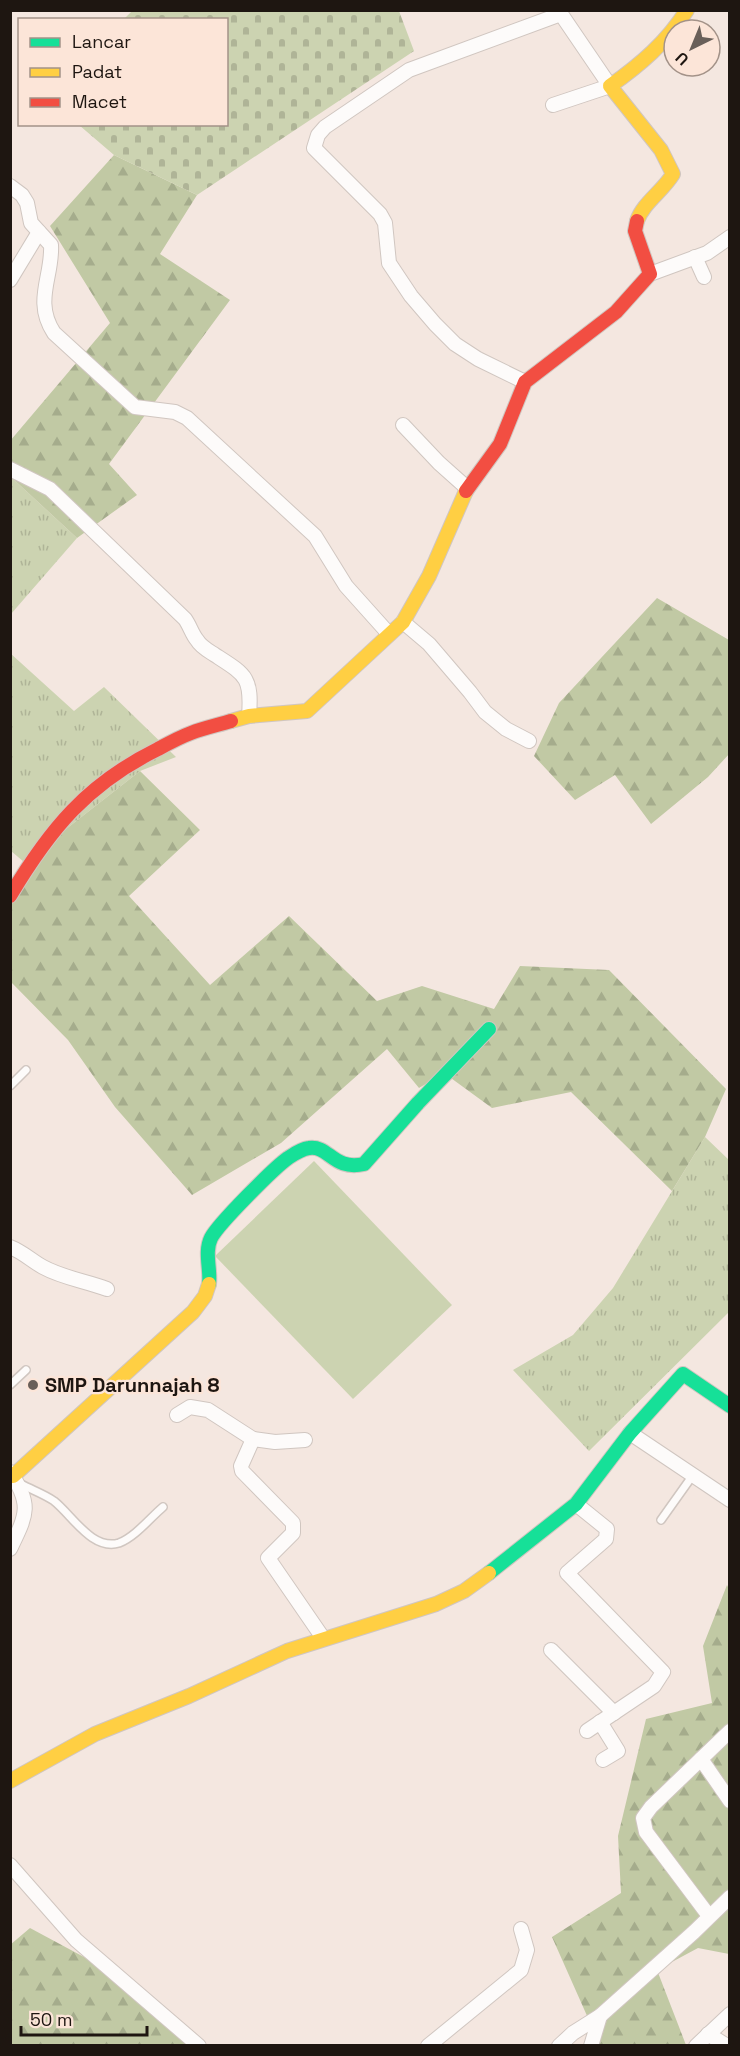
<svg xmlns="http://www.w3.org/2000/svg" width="740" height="2056" viewBox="0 0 740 2056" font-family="'Space Grotesk',sans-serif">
	<defs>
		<pattern id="grass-tufts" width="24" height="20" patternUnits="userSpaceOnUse" patternTransform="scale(1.5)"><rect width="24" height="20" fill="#ccd3b1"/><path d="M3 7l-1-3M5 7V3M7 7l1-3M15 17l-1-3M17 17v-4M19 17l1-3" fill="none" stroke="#afb497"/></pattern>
		<pattern id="forest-firs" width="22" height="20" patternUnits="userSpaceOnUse" patternTransform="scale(1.5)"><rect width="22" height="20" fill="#c1c9a4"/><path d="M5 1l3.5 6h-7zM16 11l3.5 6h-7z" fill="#a5ac8c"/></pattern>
		<pattern id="cemetery-stones" width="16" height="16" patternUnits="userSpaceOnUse" patternTransform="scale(1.5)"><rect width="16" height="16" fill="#ccd3b1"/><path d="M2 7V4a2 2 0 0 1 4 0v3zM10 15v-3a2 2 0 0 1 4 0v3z" fill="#afb497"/></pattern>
	</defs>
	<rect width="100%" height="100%" fill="#f4e7e0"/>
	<g fill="url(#grass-tufts)">
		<path d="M11 477 77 538 11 614Z"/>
		<path d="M10 653 74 711 104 687 176 757 140 771 24 862 11 851Z"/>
		<path d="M705 1137 729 1160V1312L589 1451 513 1370 573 1335 613 1288Z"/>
	</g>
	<g fill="url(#forest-firs)">
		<path d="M114 155 197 195 160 254 230 300 109 464 137 495 77 538 11 477 10 441 110 323 50 226Z"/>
		<path d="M657 598 729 640 730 753 708 777 651 824 615 775 575 800 534 756 559 703Z"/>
		<path d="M140 771 200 830 129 896 210 985 289 916 377 1001 422 986 494 1009 520 966 609 970 726 1089 705 1137 672 1191 571 1092 492 1108 444 1073 419 1088 387 1049 281 1143 192 1195 115 1107 68 1040 11 982V886L24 862Z"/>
		<path d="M727 1585 730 1591 729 1954 698 1948 657 1970 686 2045H600L552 1937 621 1893 618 1836 646 1719 712 1703 703 1646Z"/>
		<path d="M30 1928 136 1985 193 2045H11L10 1945Z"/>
	</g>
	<path fill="url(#cemetery-stones)" d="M133 10 399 11 414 51 197 195 114 155 79 125 226 124V20L124 19Z"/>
	<path fill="#ccd3b1" d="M314 1161 452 1305 353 1399 215 1256Z"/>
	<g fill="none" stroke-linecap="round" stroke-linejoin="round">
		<defs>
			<g id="lane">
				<path d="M10 1086 26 1070"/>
				<path d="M10 1385 26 1370"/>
				<path d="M21 1484C32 1490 44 1494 54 1501 72 1515 92 1551 119 1543 135 1537 150 1518 163 1507"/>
				<path d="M661 1520 693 1475"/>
			</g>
			<g id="street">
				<path d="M10 186 22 195 27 203 31 223 51 245C53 276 33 301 54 333L135 407 175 412 187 418 315 536 346 586 389 634"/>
				<path d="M695 257 704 277"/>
				<path d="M650 274 707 253 730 237"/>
				<path d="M10 280 39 232"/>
				<path d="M525 382 478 359 455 344 435 324 411 296 389 263 385 223 380 214 314 148 318 135 325 127 409 70 561 14 610 86 553 105"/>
				<path d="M403 425 439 463 467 488"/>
				<path d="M10 469 50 489 185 619C190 626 192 634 197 640 201 647 209 651 215 655 246 675 252 677 249 716"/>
				<path d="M403 622 429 644 470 692 485 712 506 729 529 741"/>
				<path d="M10 1247C23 1252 32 1261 43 1267 63 1278 86 1281 107 1289"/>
				<path d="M177 1415 190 1407 208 1410 253 1439"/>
				<path d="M630 1433 730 1500"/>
				<path d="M305 1440 275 1442 253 1439 241 1466 242 1471 293 1523V1533L268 1558 323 1638"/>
				<path d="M10 1472C33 1505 26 1516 10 1549"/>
				<path d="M576 1504 607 1529 606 1539 567 1573 663 1672 654 1686 587 1731"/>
				<path d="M551 1650 614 1713"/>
				<path d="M600 1722 618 1751 603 1760"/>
				<path d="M701 1759 730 1801"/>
				<path d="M10 1865 76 1940 199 2046"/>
				<path d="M709 1916 646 1832 643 1818 651 1807 730 1731"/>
				<path d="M708 2034 727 2046"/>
				<path d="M428 2046 521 1970 527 1950 521 1929"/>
				<path d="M559 2046 573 2033 600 2016 694 1932 730 1897"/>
				<path d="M591 2046 600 2016"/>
				<path d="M696 2046 730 2014"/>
			</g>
			<g id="fast">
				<path d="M209 1284C211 1270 204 1252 211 1238 218 1224 274 1168 288 1158 294 1154 301 1149 309 1148 329 1145 333 1171 364 1164L418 1103 489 1029"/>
				<path d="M489 1573 576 1504 630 1433 683 1374 730 1406"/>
			</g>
			<g id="slow">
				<path d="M637 221C643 203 663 191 673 174L661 150 610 86C640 65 667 42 687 10"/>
				<path d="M231 721 249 716 307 711 403 622 429 576 466 491"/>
				<path d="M13 1476 193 1312 205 1296 209 1284"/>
				<path d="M10 1781 95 1734 189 1696 287 1651 436 1604 464 1591 489 1573"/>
			</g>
			<g id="jam">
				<path d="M466 491 500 444 525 382 616 312 650 274 635 231 637 221"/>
				<path d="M10 896C50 829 87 784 158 749 169 743 180 737 191 733 204 728 218 725 231 721"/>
			</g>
		</defs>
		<use href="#lane" stroke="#d0c6c0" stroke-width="10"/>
		<use href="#street" stroke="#d0c6c0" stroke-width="16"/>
		<use href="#fast" stroke="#d0c6c0" stroke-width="16"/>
		<use href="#slow" stroke="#d0c6c0" stroke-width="16"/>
		<use href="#jam" stroke="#d0c6c0" stroke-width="16"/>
		<use href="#lane" stroke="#fdfbfa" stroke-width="7"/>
		<use href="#street" stroke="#fdfbfa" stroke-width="14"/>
		<use href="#fast" stroke="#16e098" stroke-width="14"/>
		<use href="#slow" stroke="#ffcf43" stroke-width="14"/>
		<use href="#jam" stroke="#f24e42" stroke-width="14"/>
	</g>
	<circle fill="#695f59" stroke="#fce5d8" stroke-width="2" cx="33" cy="1385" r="6"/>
	<g text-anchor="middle" stroke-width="4.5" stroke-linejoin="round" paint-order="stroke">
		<g font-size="20" font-weight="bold" fill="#1e1611" stroke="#fce5d8" text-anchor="start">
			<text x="45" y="1392">SMP Darunnajah 8</text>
		</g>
	</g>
	<rect width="740" height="2056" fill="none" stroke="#1e1611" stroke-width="24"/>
	<rect x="18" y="18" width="210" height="108" fill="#fce5d8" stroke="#a39288" stroke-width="1.5"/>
	<rect x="30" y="38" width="30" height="9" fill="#16e098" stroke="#a39288" stroke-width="1.5"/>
	<text x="72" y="48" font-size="18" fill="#1e1611">Lancar</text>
	<rect x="30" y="68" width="30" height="9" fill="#ffcf43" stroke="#a39288" stroke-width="1.5"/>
	<text x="72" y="78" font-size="18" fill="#1e1611">Padat</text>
	<rect x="30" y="98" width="30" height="9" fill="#f24e42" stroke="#a39288" stroke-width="1.5"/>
	<text x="72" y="108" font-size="18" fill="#1e1611">Macet</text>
	<g transform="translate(692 48) rotate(223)"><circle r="28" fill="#fce5d8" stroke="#a39288" stroke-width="1.5"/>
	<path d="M0-4.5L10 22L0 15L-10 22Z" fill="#695f59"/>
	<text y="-9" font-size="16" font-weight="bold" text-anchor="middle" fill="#1e1611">U</text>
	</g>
	<path d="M21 2026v9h126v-9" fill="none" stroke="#1e1611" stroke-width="3"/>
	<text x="30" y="2026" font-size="18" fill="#1e1611" stroke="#fce5d8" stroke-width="4.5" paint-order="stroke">50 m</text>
</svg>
